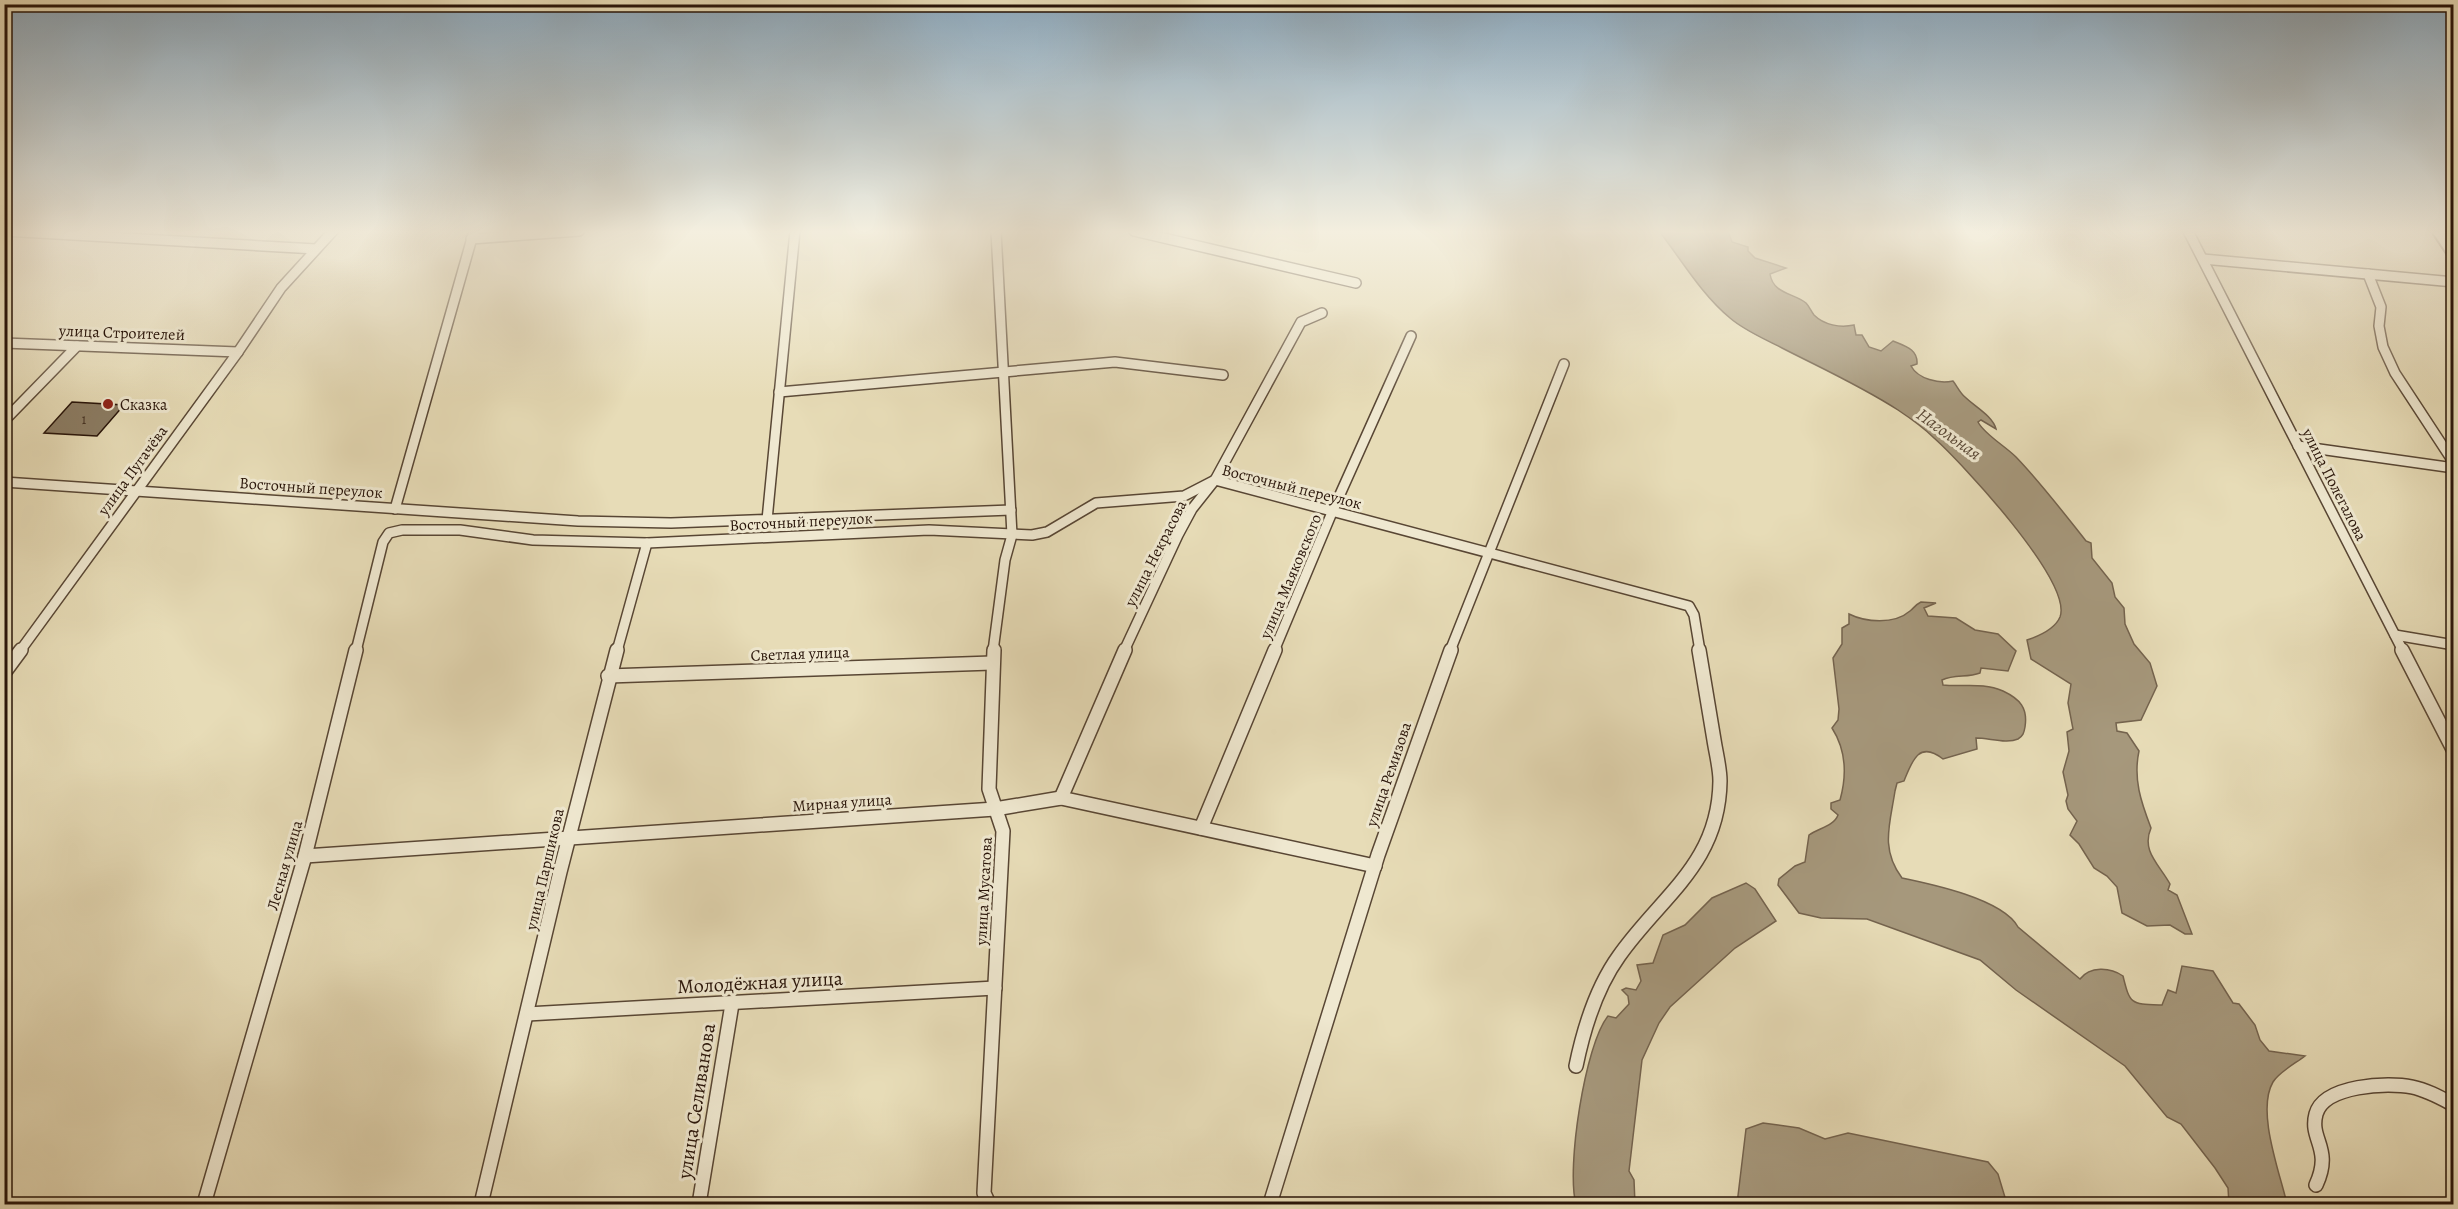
<svg xmlns="http://www.w3.org/2000/svg" width="2458" height="1209" viewBox="0 0 2458 1209" font-family="Alegreya,serif">
	<rect width="100%" height="100%" fill="#e7dcb7"/>
	<filter id="stains"><feTurbulence type="fractalNoise" baseFrequency=".00333" numOctaves="4"/><feColorMatrix values="0 0 0 0 .2 0 0 0 0 .09 0 0 0 0 .02 0 0 0 .5 -.17"/></filter>
	<radialGradient id="worn" r=".72"><stop offset=".6" stop-color="#630" stop-opacity="0"/><stop offset="1" stop-color="#630" stop-opacity=".3"/></radialGradient>
	<g fill="#a6987c" stroke="#74634e" stroke-width="1.5">
		<path d="M1659 231H1728L1732 242 1748 247V251L1755 258 1786 268 1770 274C1773 294 1794 293 1806 303 1809 306 1811 311 1814 315 1824 325 1840 328 1854 325L1856 335H1862L1869 347 1881 351 1893 341C1905 346 1918 349 1917 364L1911 366C1918 379 1939 384 1953 381 1957 386 1960 393 1965 397 1974 406 1993 416 1996 429L1981 420 1978 422C1984 434 2005 446 2016 457 2041 483 2063 512 2086 541L2091 543 2092 558 2112 583 2115 597 2124 608 2125 624 2134 644 2150 663 2157 686 2141 720 2116 723 2117 731 2127 733 2139 751C2133 779 2141 802 2151 828 2141 851 2159 864 2170 884L2168 890 2177 895 2192 934H2185L2170 925 2147 926 2122 913 2117 887 2107 876 2094 868 2079 844 2070 835 2077 821 2068 809 2066 801 2068 795 2063 772 2069 751 2067 732 2073 729 2068 703 2071 684 2031 659 2027 640C2039 636 2055 629 2060 617 2073 582 1961 462 1934 438 1924 428 1910 418 1898 410 1861 386 1821 368 1782 348 1765 339 1745 331 1730 318 1701 294 1681 259 1659 231Z"/>
		<path d="M1921 602 1936 603 1924 608 1928 616 1956 618 1975 630 1998 634 2016 651 2008 671 1981 668 1980 673C1967 678 1955 674 1942 680L1943 685C1964 687 1983 682 2003 691 2020 699 2028 708 2025 727 2024 733 2023 736 2018 739 2007 744 1989 738 1976 738L1977 749 1943 759C1919 740 1912 761 1904 781L1897 783 1895 791C1890 824 1880 849 1902 878 1931 884 2003 899 2018 927L2080 979C2090 966 2110 967 2123 976 2130 1005 2131 1004 2162 1005L2168 990 2176 993 2182 966 2213 971 2233 1003 2239 1004 2255 1025 2260 1040 2269 1051 2305 1056C2296 1063 2279 1072 2273 1082 2256 1111 2280 1173 2287 1204H2229L2228 1188 2215 1168 2181 1124 2167 1117 2125 1066 2016 990 1980 960 1867 919 1821 918 1799 913 1778 885 1779 879 1795 866 1805 862 1809 835C1819 828 1834 826 1838 815L1831 809V803L1840 800C1847 775 1846 750 1832 728L1838 720 1839 709 1833 658 1842 644V628L1849 624V614C1865 622 1894 625 1910 611 1914 608 1915 605 1921 602Z"/>
		<path d="M1746 883 1755 889 1776 921 1735 948 1670 1007 1659 1023 1642 1060 1629 1171 1634 1180 1635 1204H1576C1566 1169 1585 1044 1608 1016L1616 1018 1629 1004 1628 996 1622 990 1626 988 1636 990 1641 981 1637 965 1653 963 1663 935 1685 925 1712 898Z"/>
		<path d="M1763 1123 1799 1128 1825 1139 1848 1133 1988 1162 1998 1174 2007 1204H1737L1746 1129Z"/>
	</g>
	<path fill="#8b7c63" stroke="#281409" stroke-width="1.5" d="M72 402 124 405 97 436 44 433Z"/>
	<g fill="none" stroke-linecap="round" stroke-linejoin="round">
		<defs>
			<g id="minor-far1">
				<path d="M4 231 316 249"/>
				<path d="M1134 231 1356 283"/>
				<path d="M2188 231 2403 651"/>
				<path d="M471 239 579 231"/>
				<path d="M2203 259 2454 282"/>
				<path d="M2368 274 2381 307 2379 326 2383 347 2395 373 2454 463"/>
				<path d="M4 343 238 352"/>
				<path d="M779 392 1115 362 1223 375"/>
				<path d="M4 421 77 346"/>
				<path d="M2298 446 2454 468"/>
				<path d="M4 482 578 521 671 523 1011 510"/>
				<path d="M395 509 474 231"/>
				<path d="M767 520 795 231"/>
				<path d="M2395 635 2454 645"/>
				<path d="M20 651 238 352 281 288 333 231"/>
				<path d="M356 651 383 542 389 533 402 530H460L533 540 647 543 929 530 1032 535 1047 532 1096 503 1184 496 1215 480 1689 606 1694 615 1700 651"/>
				<path d="M617 651 647 543"/>
				<path d="M993 651 1005 560 1012 535 996 231"/>
				<path d="M1124 651 1178 535 1192 509 1215 480 1301 322 1322 313"/>
				<path d="M1274 651 1333 510 1411 336"/>
				<path d="M1450 651 1564 364"/>
			</g>
			<g id="minor">
				<path d="M2402 650 2454 751"/>
				<path d="M4 673 21 650"/>
				<path d="M608 676 992 663"/>
				<path d="M1061 798 1125 650"/>
				<path d="M1201 828 1275 650"/>
				<path d="M305 856 995 809 1061 798 1375 866"/>
				<path d="M527 1014 995 988"/>
				<path d="M1576 1066C1584 1027 1596 988 1619 956 1661 896 1719 864 1720 781 1720 768 1716 753 1714 740 1709 710 1704 680 1699 650"/>
				<path d="M2316 1185C2333 1148 2309 1140 2316 1114 2324 1085 2388 1082 2412 1087 2427 1090 2441 1098 2454 1105"/>
				<path d="M204 1204 305 856 356 650"/>
				<path d="M481 1204 560 872 617 650"/>
				<path d="M699 1204 732 1004"/>
				<path d="M989 1204 984 1193 1003 831 989 789 994 650"/>
				<path d="M1270 1204 1378 855 1451 650"/>
			</g>
			<path id="tertiary" d="M2438 231 2454 255"/>
		</defs>
		<use href="#minor-far1" stroke="#584634" stroke-width="12"/>
		<use href="#minor" stroke="#584634" stroke-width="16"/>
		<use href="#tertiary" stroke="#584634" stroke-width="14"/>
		<use href="#minor-far1" stroke="#efe8d0" stroke-width="9"/>
		<use href="#minor" stroke="#efe8d0" stroke-width="13"/>
		<use href="#tertiary" stroke="#efe8d0" stroke-width="10"/>
	</g>
	<linearGradient id="sky" x2="0" y2="1"><stop stop-color="#8da9bd"/><stop offset="0.58" stop-color="#f4efdf"/><stop offset="1" stop-color="#f4efdf" stop-opacity="0"/></linearGradient>
	<rect width="2458" height="400" fill="url(#sky)"/>
	<circle fill="#8f2418" stroke="#efe8d0" stroke-width="2" cx="108" cy="404" r="6"/>
	<g text-anchor="middle" stroke-width="6" stroke-linejoin="round" paint-order="stroke">
		<g font-size="14" fill="#412e20">
			<text x="84" y="424">1</text>
		</g>
		<g font-size="16" fill="#281409" stroke="#efe8d0">
			<text transform="translate(122 332) rotate(2)" y="6">улица Строителей</text>
			<text transform="translate(132 470) rotate(-54)" y="6">улица Пугачёва</text>
			<text transform="translate(2335 484) rotate(63)" y="6">улица Полегалова</text>
			<text transform="translate(1292 486) rotate(14)" y="6">Восточный переулок</text>
			<text transform="translate(311 487) rotate(4)" y="6">Восточный переулок</text>
			<text transform="translate(801 521) rotate(-3)" y="6">Восточный переулок</text>
			<text transform="translate(1155 553) rotate(-63)" y="6">улица Некрасова</text>
			<text transform="translate(1290 576) rotate(-67)" y="6">улица Маяковского</text>
			<text transform="translate(800 653) rotate(-2)" y="6">Светлая улица</text>
			<text transform="translate(1388 774) rotate(-71)" y="6">улица Ремизова</text>
			<text transform="translate(842 802) rotate(-4)" y="6">Мирная улица</text>
			<text transform="translate(284 865) rotate(-74)" y="6">Лесная улица</text>
			<text transform="translate(544 869) rotate(-77)" y="6">улица Паршикова</text>
			<text transform="translate(983 891) rotate(-87)" y="6">улица Мусатова</text>
		</g>
		<g font-size="16" fill="#281409" stroke="#efe8d0" text-anchor="start">
			<text x="120" y="410">Сказка</text>
		</g>
		<g font-size="18" font-style="italic" fill="#5a4937" stroke="#efe8d0">
			<text transform="translate(1949 434) rotate(36)" y="6">Нагольная</text>
		</g>
		<g font-size="20" fill="#281409" stroke="#efe8d0">
			<text transform="translate(760 982) rotate(-3)" y="7">Молодёжная улица</text>
			<text transform="translate(696 1101) rotate(-81)" y="7">улица Селиванова</text>
		</g>
	</g>
	<rect width="2458" height="1209" fill="none" stroke="#e7dcb7" stroke-width="24"/>
	<rect x="6" y="6" width="2446" height="1197" fill="none" stroke="#281409" stroke-width="3"/>
	<rect x="12" y="12" width="2434" height="1185" fill="none" stroke="#281409" stroke-width="1.5"/>
	<rect width="100%" height="100%" filter="url(#stains)"/>
	<rect width="100%" height="100%" fill="url(#worn)"/>
</svg>
